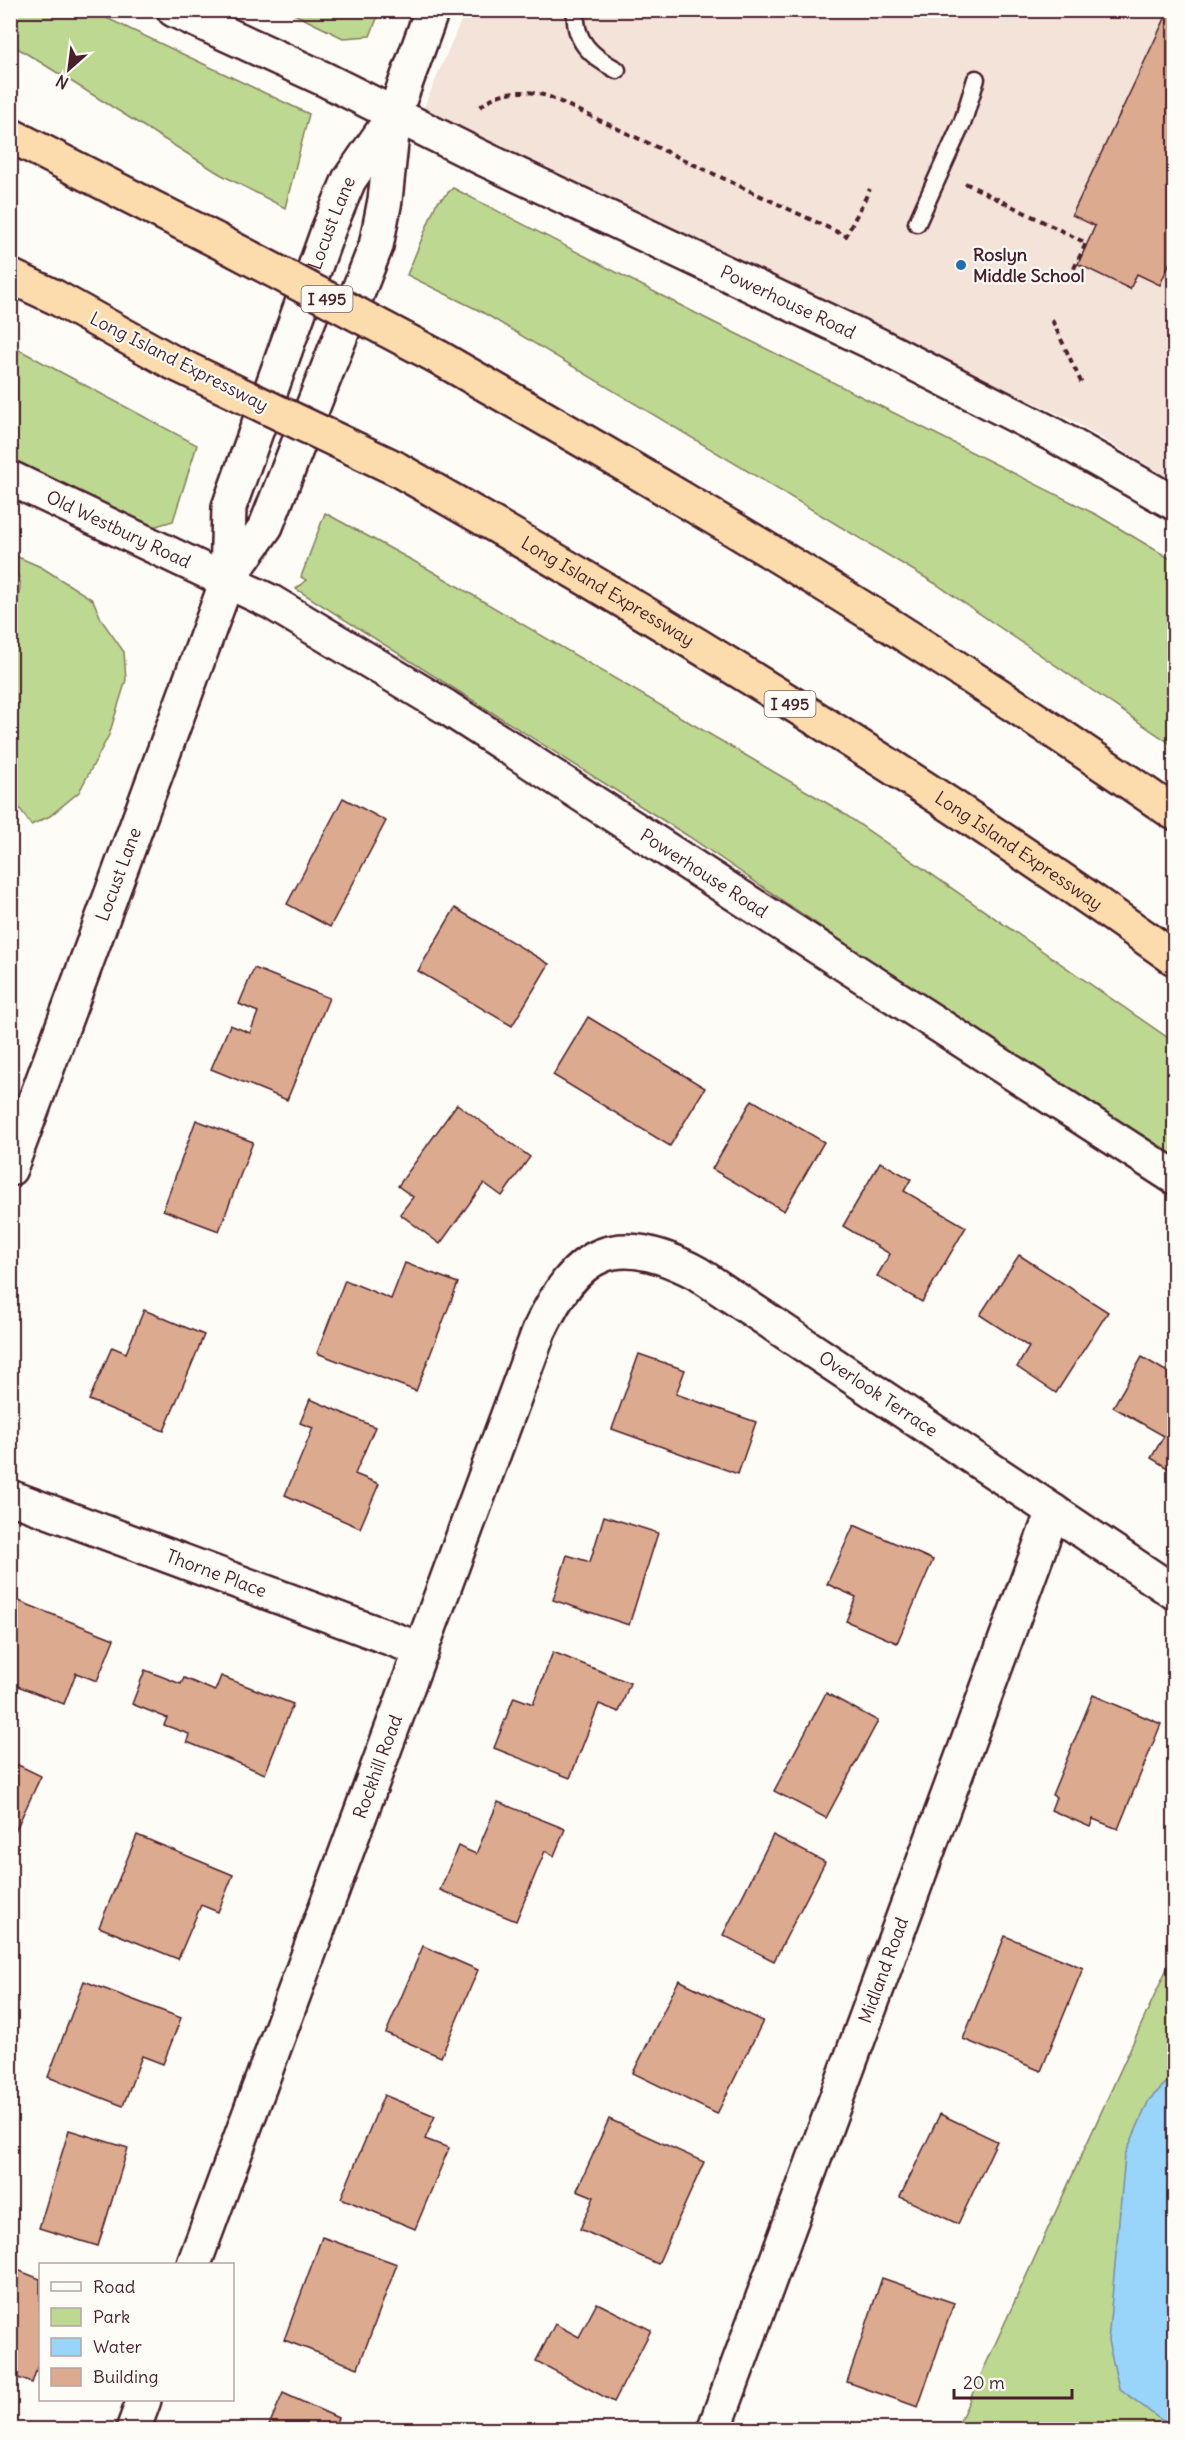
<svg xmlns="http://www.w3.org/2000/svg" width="1185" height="2440" viewBox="0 0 1185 2440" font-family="Delius,sans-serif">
	<rect width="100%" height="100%" fill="#fdfcf7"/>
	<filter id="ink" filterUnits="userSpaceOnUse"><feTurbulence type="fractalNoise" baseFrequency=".0167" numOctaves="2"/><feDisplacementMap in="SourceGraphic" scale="12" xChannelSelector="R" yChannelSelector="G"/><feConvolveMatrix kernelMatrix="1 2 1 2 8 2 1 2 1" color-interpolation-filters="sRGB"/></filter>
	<g filter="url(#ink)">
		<path fill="#f3e3d8" d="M465 11H1174V481L1073 421 423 109Z"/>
		<g fill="#bdd890" stroke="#847c5e" stroke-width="1.5">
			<path d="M10 11H92L309 114 285 208 220 174 11 44Z"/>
			<path d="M288 11H380L370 36 343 38Z"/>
			<path d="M453 188 705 318 1097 515 1174 561V746L936 584 482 312 407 275 436 204Z"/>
			<path d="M10 345 197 445 173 521 153 527 11 458Z"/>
			<path d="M325 513 430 570 837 809 1174 1042V1160L1035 1073 688 836 296 589 306 580 301 577Z"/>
			<path d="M11 554 41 567 93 600 102 621 124 652 126 680 109 735 79 792 50 816 31 825 16 803 11 783 10 615C15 606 21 593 20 582 18 572 10 564 11 554Z"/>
			<path d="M1174 1953V2429L975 2430 959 2423Z"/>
		</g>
		<path fill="#99d4fa" stroke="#798ca7" stroke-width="1.5" d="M1174 2075V2426L1161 2420 1119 2388 1108 2341 1125 2155 1149 2100Z"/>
		<g fill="#dcaa8f" stroke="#4a1f2b" stroke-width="1.5">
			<path d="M1169 10H1174V264L1170 262 1160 285 1137 274 1130 289 1078 264 1095 226 1072 215Z"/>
			<path d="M343 798 386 821 330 927 287 904Z"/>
			<path d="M455 908 549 964 512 1026 418 971Z"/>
			<path d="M254 968 329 998 287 1100 211 1069 230 1025 250 1033 258 1012 239 1004Z"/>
			<path d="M588 1017 705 1088 670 1146 553 1075Z"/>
			<path d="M752 1100 824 1142 784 1211 712 1169Z"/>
			<path d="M457 1104 530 1157 502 1196 484 1183 440 1244 400 1214 413 1197 398 1186Z"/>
			<path d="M196 1120 253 1142 219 1231 163 1210Z"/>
			<path d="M880 1162 911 1179 904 1191 966 1227 922 1302 877 1276 890 1254 843 1226Z"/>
			<path d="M1019 1255 1108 1312 1056 1393 1017 1367 1029 1347 980 1315Z"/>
			<path d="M405 1263 458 1283 416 1391 317 1353 345 1280 391 1299Z"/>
			<path d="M144 1310 204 1335 164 1431 89 1400 112 1347 126 1353Z"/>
			<path d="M639 1354 685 1370 676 1394 756 1422 738 1474 612 1429Z"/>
			<path d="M1142 1357 1174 1376V1472L1151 1458 1164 1436 1113 1407Z"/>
			<path d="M310 1399 375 1427 355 1474 379 1484 360 1528 285 1495 313 1428 300 1423Z"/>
			<path d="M604 1516 658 1533 629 1625 553 1600 567 1555 590 1562Z"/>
			<path d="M854 1525 933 1560 897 1643 846 1621 856 1597 827 1584Z"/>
			<path d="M16 1600 114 1639 97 1681 76 1673 64 1704 10 1683V1615Z"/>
			<path d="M553 1652 630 1683 619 1712 599 1704 570 1778 494 1748 514 1697 533 1704Z"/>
			<path d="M145 1670 181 1684 184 1678 215 1691 221 1676 293 1704 265 1774 187 1742 189 1734 164 1725 167 1718 132 1704Z"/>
			<path d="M826 1693 878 1721 826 1818 774 1791Z"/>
			<path d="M1093 1695 1161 1724 1118 1829 1093 1819 1090 1827 1051 1810 1056 1797 1052 1795Z"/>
			<path d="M10 1761 41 1776 10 1842Z"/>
			<path d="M498 1802 565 1829 554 1856 545 1851 516 1921 440 1890 458 1846 476 1854Z"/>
			<path d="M137 1835 233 1875 218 1912 201 1905 178 1959 99 1927Z"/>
			<path d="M773 1835 825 1862 774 1961 723 1935Z"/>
			<path d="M1005 1936 1083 1968 1041 2071 963 2039Z"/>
			<path d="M423 1946 478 1970 441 2057 386 2033Z"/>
			<path d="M679 1980 763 2021 717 2114 633 2073Z"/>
			<path d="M84 1981 181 2018 163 2064 142 2056 123 2106 48 2077Z"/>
			<path d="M384 2095 435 2116 425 2139 449 2148 415 2229 341 2198Z"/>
			<path d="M940 2114 997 2141 958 2224 900 2197Z"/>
			<path d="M609 2119 704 2162 658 2264 580 2229 594 2197 577 2190Z"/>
			<path d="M69 2130 128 2148 98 2246 39 2228Z"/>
			<path d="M322 2237 397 2264 358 2368 284 2340Z"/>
			<path d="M10 2267 40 2279V2359L32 2383 10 2375Z"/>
			<path d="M882 2278 954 2303 918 2407 847 2382Z"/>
			<path d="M597 2303 651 2330 614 2402 536 2361 555 2324 579 2337Z"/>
			<path d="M283 2393 338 2418 333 2430H267Z"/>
		</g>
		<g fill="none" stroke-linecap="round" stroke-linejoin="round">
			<defs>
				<g id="lane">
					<path d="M576 10C573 41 592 57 617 70"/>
					<path d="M917 223 963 121 976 79"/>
				</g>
				<g id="street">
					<path id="s1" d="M10 1497 422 1650"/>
					<path id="s2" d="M194 2264 539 1331C577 1250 615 1230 697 1273L1174 1592"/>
					<path d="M133 2430 144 2400"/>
					<path id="s3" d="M714 2430 1053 1511"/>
				</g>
				<g id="secondary">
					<path id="s4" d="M174 10 322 78 480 157 876 344 1050 433 1174 503"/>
					<path id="s5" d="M10 478 271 602 446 707 1174 1177"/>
					<path id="s6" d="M227 581 229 507 329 228 349 180 394 115 432 10"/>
					<path id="s7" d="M10 1169 227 581 266 526 376 246 385 200 394 115"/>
				</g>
				<g id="highway">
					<path d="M10 135 216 240"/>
					<path d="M10 276 55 297 172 362"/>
					<path d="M438 357C519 404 601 450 681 498 849 597 1014 702 1174 813"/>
					<path id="s8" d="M395 468C662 619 925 780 1174 958"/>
				</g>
			</defs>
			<use href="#lane" stroke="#4a1f2b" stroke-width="21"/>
			<use href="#street" stroke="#4a1f2b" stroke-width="38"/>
			<use href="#secondary" stroke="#4a1f2b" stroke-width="38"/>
			<use href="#highway" stroke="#4a1f2b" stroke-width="38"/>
			<g stroke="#4a1f2b" stroke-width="4" stroke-dasharray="6 4.5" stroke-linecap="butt">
				<path d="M480 107C499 89 526 89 550 97L846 236 870 189"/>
				<path d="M965 183 1086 243 1071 275"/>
				<path d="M1052 320 1082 384"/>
			</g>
			<use href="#lane" stroke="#fdfcf7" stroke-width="16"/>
			<use href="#street" stroke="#fdfcf7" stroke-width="33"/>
			<use href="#secondary" stroke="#fdfcf7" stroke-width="33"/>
			<use href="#highway" stroke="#fcdcac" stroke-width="33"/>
			<defs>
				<g id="highway-bridge">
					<path d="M216 240 438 357"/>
					<path d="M172 362 395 468"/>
				</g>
			</defs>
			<use href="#highway-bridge" stroke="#4a1f2b" stroke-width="38" stroke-linecap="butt"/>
			<use href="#highway-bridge" stroke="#fcdcac" stroke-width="33"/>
		</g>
	</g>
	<circle fill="#1f6fb2" stroke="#fdfcf7" stroke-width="2" cx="961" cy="265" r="6"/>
	<g text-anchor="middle" stroke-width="4.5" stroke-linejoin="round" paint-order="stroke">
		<g fill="#fdfcf7" stroke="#806168" stroke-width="1.5">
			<rect x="301.5" y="286" width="51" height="26" rx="4.5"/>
			<rect x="764.5" y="691" width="51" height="26" rx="4.5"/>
		</g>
		<g font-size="16" font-weight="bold" fill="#4a1f2b">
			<text x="327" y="305">I 495</text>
			<text x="790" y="710">I 495</text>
		</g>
		<g font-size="18" fill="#4a1f2b" stroke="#fdfcf7">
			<text dy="6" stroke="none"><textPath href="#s6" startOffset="376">Locust Lane</textPath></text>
			<text dy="6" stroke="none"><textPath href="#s4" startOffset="680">Powerhouse Road</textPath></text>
			<text transform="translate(179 362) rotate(27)" y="6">Long Island Expressway</text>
			<text dy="6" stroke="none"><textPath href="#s5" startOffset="120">Old Westbury Road</textPath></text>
			<text dy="6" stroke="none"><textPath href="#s8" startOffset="246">Long Island Expressway</textPath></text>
			<text dy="6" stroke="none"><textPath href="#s8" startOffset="732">Long Island Expressway</textPath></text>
			<text dy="6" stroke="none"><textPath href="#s5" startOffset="800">Powerhouse Road</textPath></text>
			<text dy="6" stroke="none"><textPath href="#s7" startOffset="314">Locust Lane</textPath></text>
			<text dy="6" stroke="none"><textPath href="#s2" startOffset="1413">Overlook Terrace</textPath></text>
			<text dy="6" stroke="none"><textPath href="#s1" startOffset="220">Thorne Place</textPath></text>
			<text dy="6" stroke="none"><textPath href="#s2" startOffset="530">Rockhill Road</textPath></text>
			<text dy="6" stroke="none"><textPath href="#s3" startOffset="490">Midland Road</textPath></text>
		</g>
		<g font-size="18" font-weight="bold" fill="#4a1f2b" stroke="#fdfcf7" text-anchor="start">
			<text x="973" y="261">Roslyn<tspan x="973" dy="21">Middle School</tspan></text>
		</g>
	</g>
	<rect width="1185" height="2440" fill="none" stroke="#fdfcf7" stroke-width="36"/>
	<rect x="18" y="18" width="1149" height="2404" fill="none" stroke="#4a1f2b" stroke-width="2" filter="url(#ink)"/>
	<rect x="39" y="2263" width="195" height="138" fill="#fdfcf7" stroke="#b5a4a5" stroke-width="1.5"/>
	<rect x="51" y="2282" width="30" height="9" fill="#fdfcf7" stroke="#b5a4a5" stroke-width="1.5"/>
	<text x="93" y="2293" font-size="18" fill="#4a1f2b">Road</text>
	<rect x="51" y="2308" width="30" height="18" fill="#bdd890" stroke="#b5a4a5" stroke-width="1.5"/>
	<text x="93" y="2323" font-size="18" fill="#4a1f2b">Park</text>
	<rect x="51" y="2338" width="30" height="18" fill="#99d4fa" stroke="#b5a4a5" stroke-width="1.5"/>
	<text x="93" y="2353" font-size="18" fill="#4a1f2b">Water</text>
	<rect x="51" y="2368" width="30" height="18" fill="#dcaa8f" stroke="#b5a4a5" stroke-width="1.5"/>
	<text x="93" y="2383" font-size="18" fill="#4a1f2b">Building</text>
	<g transform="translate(69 69) rotate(208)" stroke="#fdfcf7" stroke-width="4.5" paint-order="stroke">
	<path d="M0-4.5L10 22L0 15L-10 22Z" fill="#4a1f2b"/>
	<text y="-9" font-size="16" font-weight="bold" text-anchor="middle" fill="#4a1f2b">N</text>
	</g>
	<path d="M954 2389v9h118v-9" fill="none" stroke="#4a1f2b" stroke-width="3"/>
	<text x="963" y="2389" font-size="18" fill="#4a1f2b" stroke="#fdfcf7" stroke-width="4.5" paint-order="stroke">20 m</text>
</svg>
